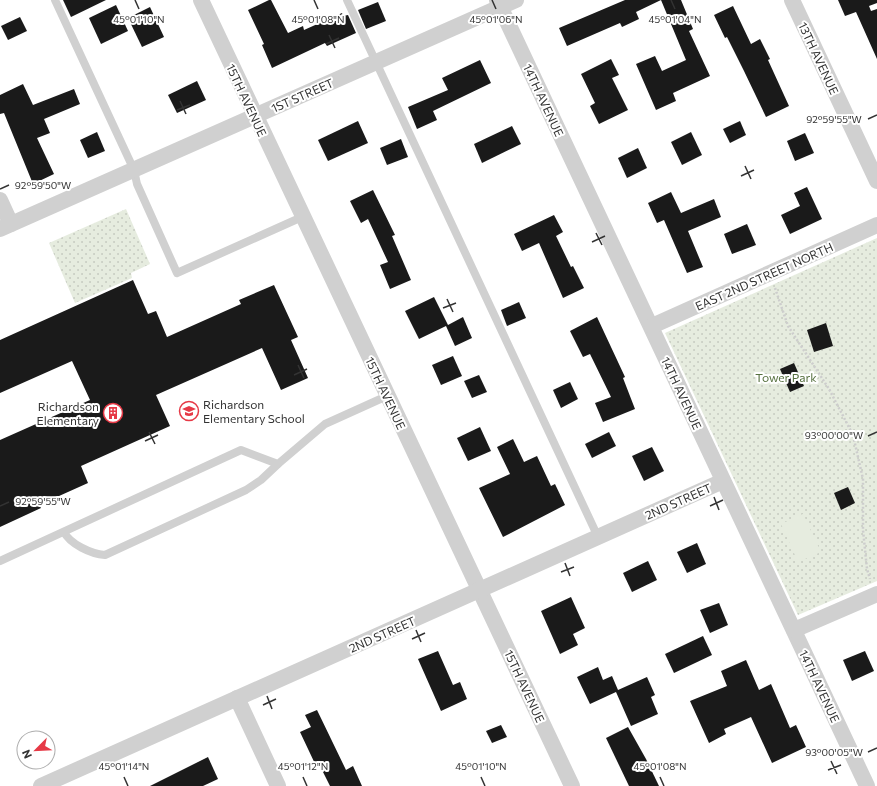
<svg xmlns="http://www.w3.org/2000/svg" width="877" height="786" font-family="Commissioner,sans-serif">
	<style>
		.grass { fill: url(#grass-dots) }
		.garden { fill: #e6ecdf }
		.building { fill: #1a1a1a }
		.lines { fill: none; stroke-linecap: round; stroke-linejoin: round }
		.path { stroke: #cdcdcd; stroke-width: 2.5; stroke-dasharray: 2 2; stroke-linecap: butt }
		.service { stroke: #d0d0d0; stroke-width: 8 }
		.minor { stroke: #d0d0d0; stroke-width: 16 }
		.ticks { fill: none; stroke: #333; stroke-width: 1.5 }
		.labels { text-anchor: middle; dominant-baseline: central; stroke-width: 4; stroke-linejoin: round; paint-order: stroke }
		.street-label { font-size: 12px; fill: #333; stroke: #fff }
		.park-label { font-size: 12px; fill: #56703f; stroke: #fff }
		.poi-label { font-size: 12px; fill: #333; stroke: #fff; text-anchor: start }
		.ticks-label { font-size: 10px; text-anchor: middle; fill: #333; stroke: #fff; stroke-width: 4; stroke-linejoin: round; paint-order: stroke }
	</style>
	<defs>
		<pattern id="grass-dots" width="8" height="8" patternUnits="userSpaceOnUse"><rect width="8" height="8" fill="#e6ecdf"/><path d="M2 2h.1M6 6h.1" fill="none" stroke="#c6cbc0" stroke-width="1.8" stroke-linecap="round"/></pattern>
	</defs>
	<rect width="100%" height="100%" fill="#fff"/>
	<!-- grass -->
	<g class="grass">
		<path d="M126,209l24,55 -19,9 1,5 -57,25 -26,-60z"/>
		<path d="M877,238v343l-79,34 -133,-282z"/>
	</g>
	<!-- garden -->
	<path class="garden" d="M803,514l18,38 -23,10 -17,-38z"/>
	<!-- building -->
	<g class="building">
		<path d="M63,0h43l-35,17z"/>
		<path d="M269,0h2l17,33 15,-7 1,4 38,-17 1,3 5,-1 8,18 -29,13 -2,-3 -53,25 -10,-23 2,-1 -16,-34z"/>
		<path d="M625,0h56l12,29 -4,2 21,45 -37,17 3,8 -20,9 -20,-46 19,-8 7,15 24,-11 -25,-60 -25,12 3,7 -17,8 -2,-4 -53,23 -8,-18z"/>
		<path d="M838,0h39v3l-8,3 2,5 6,-2v50l-21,-47 -11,4z"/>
		<path d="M378,2l8,19 -20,8 -8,-19z"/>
		<path d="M116,5l12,26 -27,13 -12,-26z"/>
		<path d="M733,6l18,38 9,-5 10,20 -2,1 21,46 -23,11 -22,-46 -17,-34 -2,1 -11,-23z"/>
		<path d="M150,7l14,30 -22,10 -14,-29z"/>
		<path d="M20,17l7,14 -19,9 -7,-14z"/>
		<path d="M611,59l8,16 -7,3 16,32 -29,14 -9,-18 5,-3 -14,-29z"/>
		<path d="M480,60l11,23 -58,28 4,9 -20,9 -9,-22 40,-17 -6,-12z"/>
		<path d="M197,81l9,19 -29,13 -9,-18z"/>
		<path d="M23,84l10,21 41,-16 6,15 -36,15 6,14 -13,5 17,36 -21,10 -29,-71 -4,1v-19z"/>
		<path d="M358,121l10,22 -40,18 -10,-21z"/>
		<path d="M740,121l6,14 -16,8 -7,-14z"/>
		<path d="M512,126l9,18 -39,19 -8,-19z"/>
		<path d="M97,132l8,19 -17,7 -8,-18z"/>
		<path d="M691,132l11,23 -20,10 -11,-23z"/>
		<path d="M805,133l9,20 -19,8 -8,-20z"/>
		<path d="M401,139l7,18 -21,8 -7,-17z"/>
		<path d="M638,148l9,20 -20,10 -9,-20z"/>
		<path d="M807,187l15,32 -32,15 -9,-19 19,-9 -6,-13z"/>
		<path d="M373,190l22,45 -3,1 19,44 -21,9 -10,-24 8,-3 -20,-43 -7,4 -11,-22z"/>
		<path d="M671,192l10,21 33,-14 7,18 -33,14 15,36 -16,6 -23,-53 -7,3 -9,-20z"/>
		<path d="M554,215l9,17 -7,4 15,31 2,-1 11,22 -21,10 -24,-55 -17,8 -8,-17z"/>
		<path d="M747,224l9,21 -24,9 -8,-20z"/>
		<path d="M133,280l15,34 8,-3 11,26 74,-33 -2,-4 35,-15 24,52 -7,3 17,38 -27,12 -19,-42 -106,47 14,31 -89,40 7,17 -49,22 2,3 -41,19v-87l90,-40 -18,-39 -72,32v-53z"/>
		<path d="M434,297l14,28 15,-8 9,21 -17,8 -9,-20 -27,13 -14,-28z"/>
		<path d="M519,302l7,16 -19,8 -6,-16z"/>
		<path d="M597,317l28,60 -2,1 12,31 -32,13 -8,-19 16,-6 -21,-43 -7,3 -13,-26z"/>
		<path d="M826,323l7,23 -19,6 -7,-22z"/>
		<path d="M453,356l9,20 -21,9 -9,-20z"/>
		<path d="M794,363l10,23 -14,6 -10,-23z"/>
		<path d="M479,375l8,17 -15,6 -8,-17z"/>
		<path d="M570,382l8,17 -17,9 -8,-18z"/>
		<path d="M480,427l11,24 -23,10 -11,-23z"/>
		<path d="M609,432l7,14 -24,12 -7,-14z"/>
		<path d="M513,439l11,23 13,-6 14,30 4,-2 10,21 -62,32 -24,-49 31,-14 -13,-27z"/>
		<path d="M652,447l12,24 -20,10 -12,-25z"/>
		<path d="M848,487l7,16 -14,7 -7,-17z"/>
		<path d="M697,543l9,21 -19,9 -10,-21z"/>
		<path d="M648,561l9,19 -25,12 -9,-19z"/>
		<path d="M571,597l14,31 -12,6 5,11 -18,9 -19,-43z"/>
		<path d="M719,603l9,22 -18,8 -10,-23z"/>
		<path d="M703,636l9,19 -38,18 -9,-19z"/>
		<path d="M438,651l15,34 7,-3 7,17 -26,12 -23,-52z"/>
		<path d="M865,651l9,20 -22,10 -9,-21z"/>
		<path d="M746,660l13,30 12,-6 19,44 6,-3 10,22 -34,16 -21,-46 -27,12 2,5 -17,9 -19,-42 37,-15 -6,-15z"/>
		<path d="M598,667l5,13 9,-4 6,14 29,-13 8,18 -4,2 7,17 -27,12 -15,-34 -26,12 -13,-27z"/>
		<path d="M317,710l29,60 7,-4 9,20h-32l-10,-20 -3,2 -17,-36 11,-5 -6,-12z"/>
		<path d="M501,725l6,12 -15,6 -6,-12z"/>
		<path d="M628,727l18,32 13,27h-30l-23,-48z"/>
		<path d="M208,757l10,22 -15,7h-53z"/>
	</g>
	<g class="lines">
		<!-- path -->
		<path class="path" d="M775,288l13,38 41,63 24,46 10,44v51l4,39 3,10"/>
		<!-- service -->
		<g class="service">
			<path d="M55,0l79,170 3,14 40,89 125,-56"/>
			<path d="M347,0l251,537"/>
			<path d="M64,532c6,12 27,22 41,23l141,-65 15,-10 17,-16"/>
			<path d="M0,561l241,-111 37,14 47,-40 62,-28"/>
		</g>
		<!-- minor -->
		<g class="minor">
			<path d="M201,0l371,786"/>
			<path d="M497,0l370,786"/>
			<path d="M792,0l85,181"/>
			<path d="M0,200l11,24"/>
			<path d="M0,229l516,-229"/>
			<path d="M652,326l225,-101"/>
			<path d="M794,630l83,-36"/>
			<path d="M237,698l41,88"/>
			<path d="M41,786l682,-305"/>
		</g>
	</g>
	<!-- ticks -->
	<path class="ticks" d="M135,0l4,9M314,0l4,9M492,0l4,9M671,0l4,9M329,35l6,13M326,44l13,-6M180,101l6,13M177,110l13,-5M868,119l9,-4M745,166l6,13M741,176l13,-6M0,189l9,-4M596,233l6,12M592,242l13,-6M447,299l6,13M443,308l13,-5M298,365l6,13M294,375l13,-6M149,432l6,12M868,436l9,-4M145,441l13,-6M714,497l5,13M0,506l9,-4M710,506l13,-6M565,563l5,13M561,572l13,-5M416,630l5,12M412,639l13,-6M267,696l5,13M263,705l13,-6M868,752l9,-4M831,761l6,13M828,770l13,-5M124,777l4,9M303,777l4,9M481,777l4,9M660,777l4,9"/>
	<!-- icons -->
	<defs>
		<g id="school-ring" transform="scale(1)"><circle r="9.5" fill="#fff" stroke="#e63946" stroke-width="1.5"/><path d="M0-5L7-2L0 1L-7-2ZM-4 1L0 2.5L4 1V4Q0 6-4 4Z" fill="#e63946"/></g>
		<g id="building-ring" transform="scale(1)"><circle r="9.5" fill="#fff" stroke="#e63946" stroke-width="1.5"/><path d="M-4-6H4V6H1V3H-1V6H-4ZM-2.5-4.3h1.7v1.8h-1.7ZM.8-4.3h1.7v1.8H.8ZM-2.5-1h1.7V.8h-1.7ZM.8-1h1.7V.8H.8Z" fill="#e63946"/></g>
	</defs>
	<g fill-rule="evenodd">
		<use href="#school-ring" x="189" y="411"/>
		<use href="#building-ring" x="113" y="413"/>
	</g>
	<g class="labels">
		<!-- street labels -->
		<g class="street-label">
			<text transform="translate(819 58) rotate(65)">13TH AVENUE</text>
			<text transform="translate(302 95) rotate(-24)">1ST STREET</text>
			<text transform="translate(247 100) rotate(65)">15TH AVENUE</text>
			<text transform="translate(544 100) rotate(65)">14TH AVENUE</text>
			<text transform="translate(764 276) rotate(-24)">EAST 2ND STREET NORTH</text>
			<text transform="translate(386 393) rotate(65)">15TH AVENUE</text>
			<text transform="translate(682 393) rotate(65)">14TH AVENUE</text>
			<text transform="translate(678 501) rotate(-24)">2ND STREET</text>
			<text transform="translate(382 634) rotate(-24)">2ND STREET</text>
			<text transform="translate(525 686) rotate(65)">15TH AVENUE</text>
			<text transform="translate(820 686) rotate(65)">14TH AVENUE</text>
		</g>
		<!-- park labels -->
		<g class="park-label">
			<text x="786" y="377">Tower Park</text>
		</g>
		<!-- poi labels -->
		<g class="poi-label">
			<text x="203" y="404">Richardson<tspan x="203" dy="14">Elementary School</tspan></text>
			<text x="99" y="406" text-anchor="end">Richardson<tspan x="99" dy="14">Elementary</tspan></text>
		</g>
	</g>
	<g class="ticks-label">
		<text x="139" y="23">45°01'10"N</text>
		<text x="318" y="23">45°01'08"N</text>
		<text x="496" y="23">45°01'06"N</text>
		<text x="675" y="23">45°01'04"N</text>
		<text x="834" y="123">92°59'55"W</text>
		<text x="43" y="189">92°59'50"W</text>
		<text x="834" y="439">93°00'00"W</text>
		<text x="43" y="505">92°59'55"W</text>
		<text x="834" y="756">93°00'05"W</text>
		<text x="124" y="770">45°01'14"N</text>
		<text x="303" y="770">45°01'12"N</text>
		<text x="481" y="770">45°01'10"N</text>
		<text x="660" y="770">45°01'08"N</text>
	</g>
	<!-- north arrow -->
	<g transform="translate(36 750) rotate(246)"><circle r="19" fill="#ffffff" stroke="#adadad"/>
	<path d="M0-3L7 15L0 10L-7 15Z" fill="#e63946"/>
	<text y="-6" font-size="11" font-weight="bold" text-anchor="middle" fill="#333333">N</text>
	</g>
</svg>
